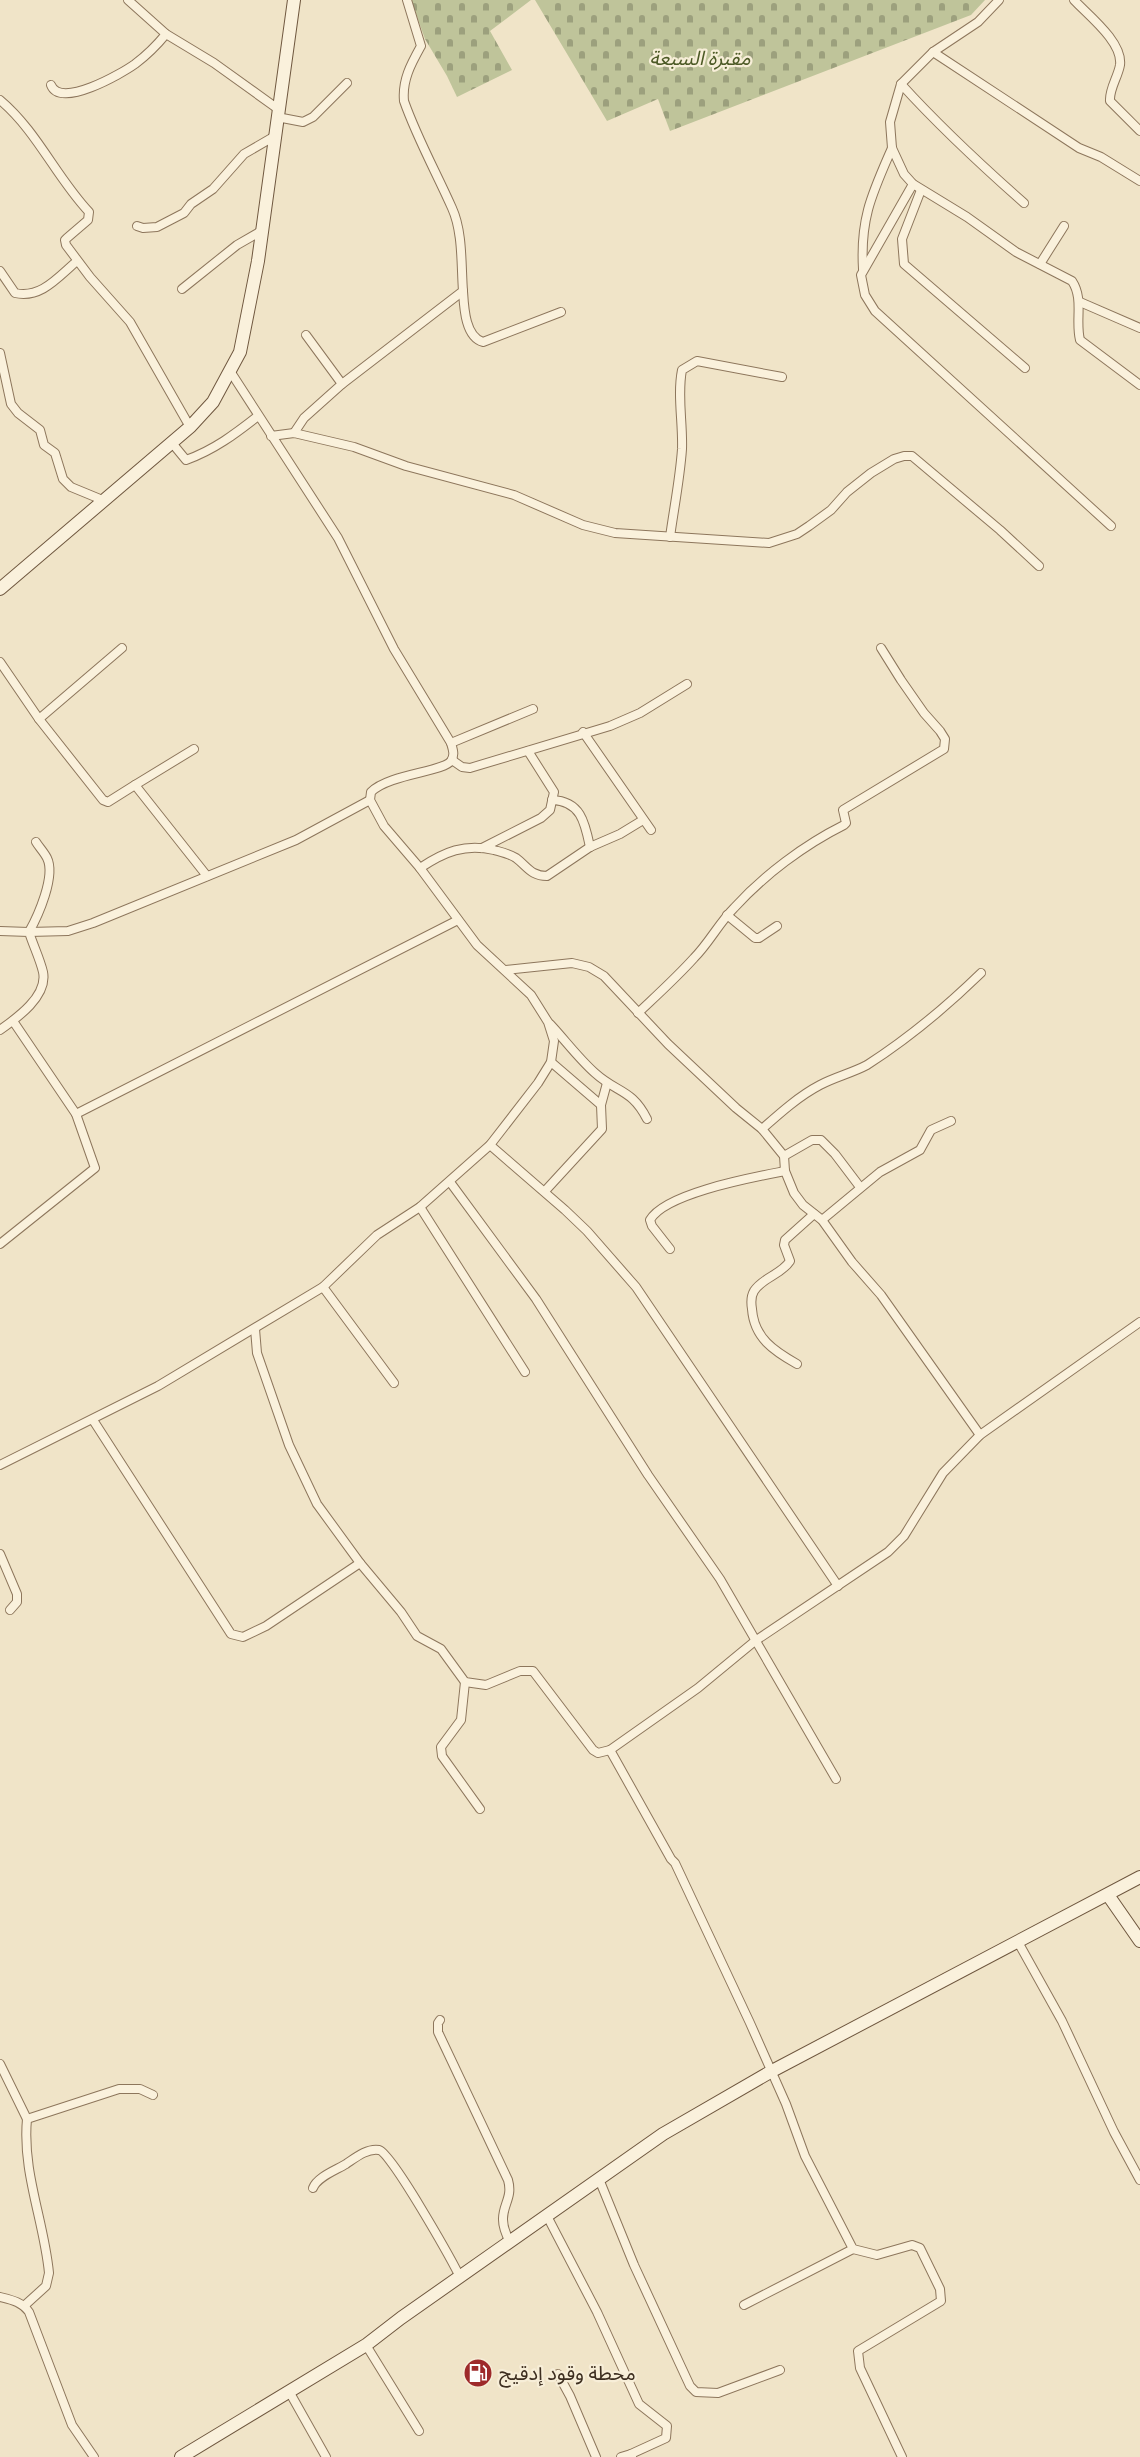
<svg xmlns="http://www.w3.org/2000/svg" width="1140" height="2457" font-family="'Zilla Slab','Noto Sans Arabic',serif">
	<style>
		.cemetery { fill: url(#cemetery-stones) }
		.lines { fill: none; stroke-linecap: round; stroke-linejoin: round }
		.street-casing { stroke: #8d765c; stroke-width: 10 }
		.secondary-casing { stroke: #6f573f; stroke-width: 14 }
		.street { stroke: #faf1dc; stroke-width: 8 }
		.secondary { stroke: #faf1dc; stroke-width: 12 }
		.labels { text-anchor: middle; dominant-baseline: central; stroke-width: 4.5; stroke-linejoin: round; paint-order: stroke }
		.park-label { font-size: 20px; font-style: italic; fill: #4d5a26; stroke: #f7eed8 }
		.poi-label { font-size: 20px; fill: #3d2e20; stroke: #f7eed8; text-anchor: start }
	</style>
	<defs>
		<pattern id="cemetery-stones" width="16" height="16" patternUnits="userSpaceOnUse" patternTransform="scale(1.5)"><rect width="16" height="16" fill="#bfc49a"/><path d="M2 7V4a2 2 0 0 1 4 0v3zM10 15v-3a2 2 0 0 1 4 0v3z" fill="#9ca07d"/></pattern>
	</defs>
	<rect width="100%" height="100%" fill="#f0e4c8"/>
	<!-- cemetery -->
	<g class="cemetery">
		<path d="M411,0h120l-41,31 22,39 -55,27 -10,-21 -22,-37z"/>
		<path d="M535,0h450l-14,15 -301,116 -12,-32 -51,22z"/>
	</g>
	<g class="lines">
		<!-- street casing -->
		<g class="street-casing">
			<g id="street">
				<path d="M128,0l38,34 48,29 64,46"/>
				<path d="M999,0l-21,22 -45,30 -32,32 -11,38 2,26 12,26 9,10 54,33 49,35 56,29c12,18 3,39 8,59l60,45"/>
				<path d="M1074,0c14,15 49,42 46,65 -2,12 -11,24 -10,36l30,30"/>
				<path d="M933,52l146,96 22,9 39,24"/>
				<path d="M901,84c39,43 80,81 123,119"/>
				<path d="M51,85c9,24 70,-11 84,-21 12,-9 22,-19 31,-30"/>
				<path d="M0,100c37,31 56,77 89,112l-1,8 -21,18 -2,2 1,5 24,32 40,45 60,105"/>
				<path d="M277,117l26,5 10,-5 34,-34"/>
				<path d="M913,184l-52,91 4,20 10,16 236,215"/>
				<path d="M921,190l-19,49 2,25 121,104"/>
				<path d="M137,226l6,2 14,-1 27,-14 7,-9 22,-15 31,-35 31,-18"/>
				<path d="M1040,264l24,-38"/>
				<path d="M863,269c-3,-51 9,-75 29,-121"/>
				<path d="M0,271l15,22c26,6 43,-16 62,-32"/>
				<path d="M182,289l55,-44 26,-15"/>
				<path d="M463,291c1,16 2,46 20,51l78,-30"/>
				<path d="M1080,302l60,26"/>
				<path d="M306,335l36,49"/>
				<path d="M0,353l11,51 7,9 22,17 4,15 11,8 8,26 8,8 34,14"/>
				<path d="M294,433l10,-15 38,-34 121,-93c-2,-26 0,-59 -11,-83 -16,-36 -35,-70 -48,-107 -2,-21 7,-37 17,-55l-14,-46"/>
				<path d="M271,436l23,-3 60,14 52,19 108,29 69,30 32,8 154,10 28,-9 12,-8 22,-16 16,-18 24,-19 23,-14 10,-3h8l88,74 39,36"/>
				<path d="M172,443l14,17c28,-10 49,-26 72,-44"/>
				<path d="M670,537c4,-29 10,-59 12,-88 1,-26 -5,-54 0,-79l15,-9 85,16"/>
				<path d="M0,662l39,57 64,81 5,2 27,-17 72,91"/>
				<path d="M39,719l83,-71"/>
				<path d="M583,732l68,98"/>
				<path d="M451,743l82,-34"/>
				<path d="M452,760l10,7 8,1 140,-42 30,-13 47,-29"/>
				<path d="M135,785l59,-36"/>
				<path d="M552,800c29,1 33,23 38,47"/>
				<path d="M482,848l59,-30 9,-8 4,-18 -26,-41"/>
				<path d="M420,868c24,-16 45,-25 74,-18 7,2 16,4 22,8 12,9 15,18 31,18l43,-29 30,-13 23,-14"/>
				<path d="M727,915l28,23h4l18,-12"/>
				<path d="M0,931l29,1c4,13 11,27 14,40 5,24 -26,46 -43,58"/>
				<path d="M29,932l39,-1 25,-8 203,-83 74,-40"/>
				<path d="M29,932c9,-16 27,-56 18,-74 -3,-6 -8,-11 -11,-16"/>
				<path d="M506,970l66,-7 17,4 15,9 64,68 68,64 26,21 22,27 1,15 9,22 9,12 19,15 30,42 29,33 99,140"/>
				<path d="M638,1013c19,-18 39,-36 56,-55 15,-15 25,-35 40,-50 30,-33 70,-63 110,-83l2,-2 -3,-13 101,-61 1,-10 -5,-8 -16,-18 -23,-33 -20,-32"/>
				<path d="M550,1024c15,16 29,35 45,49 22,20 37,16 52,46"/>
				<path d="M601,1105l6,-22"/>
				<path d="M76,1114l382,-194"/>
				<path d="M762,1129c18,-16 37,-33 58,-44 15,-8 32,-12 47,-20 42,-27 78,-57 114,-92"/>
				<path d="M490,1145l75,65 22,21 49,56 202,299"/>
				<path d="M784,1156l28,-16h9l14,14 25,33"/>
				<path d="M450,1182l86,117 112,176 72,104 116,200"/>
				<path d="M545,1191l57,-62 -1,-24 -50,-43"/>
				<path d="M420,1207l105,165"/>
				<path d="M822,1220l58,-48 40,-22 11,-20 20,-9"/>
				<path d="M0,1244l95,-76 -19,-54 -63,-93"/>
				<path d="M670,1249l-18,-23 -2,-6c15,-27 105,-43 135,-49"/>
				<path d="M323,1287l71,96"/>
				<path d="M255,1329l2,24 32,92 28,59 43,59 41,49 16,24 24,13 24,33 21,3 34,-14h13l60,79 5,3 12,-3 61,109 4,4 75,160 36,81 19,52 48,93 24,6 35,-10 8,3 20,41 1,12 -83,50 2,17 42,89"/>
				<path d="M797,1364c-23,-13 -43,-26 -45,-55 -1,-6 -1,-13 2,-18 9,-14 27,-16 36,-30l-6,-16 1,-5 29,-26"/>
				<path d="M93,1420l138,214 12,3 23,-11 94,-63"/>
				<path d="M0,1465l158,-79 165,-99 54,-52 43,-28 70,-62 48,-62 13,-21 3,-21 -6,-19 -17,-27 -54,-50 -57,-77 -36,-42 -14,-26 1,-8c18,-18 72,-20 80,-31 4,-6 2,-11 0,-18l-57,-94 -56,-111 -108,-167"/>
				<path d="M0,1554l17,40v8l-7,8"/>
				<path d="M465,1682l-4,38 -20,27 1,9 38,53"/>
				<path d="M610,1750l88,-62 57,-47 133,-89 16,-16 39,-63 37,-38 160,-113"/>
				<path d="M1018,1942l44,79 52,111 26,48"/>
				<path d="M440,2020l-2,3v9l70,148c7,24 -16,29 2,62"/>
				<path d="M0,2064l27,55"/>
				<path d="M599,2179l35,86 56,121 6,6 22,1 62,-23"/>
				<path d="M313,2188c4,-11 23,-18 33,-24 9,-6 21,-16 33,-14 12,2 72,109 81,127"/>
				<path d="M547,2216l50,96 42,92 28,22 -1,12 -35,16 1,3"/>
				<path d="M0,2297c12,3 22,5 29,15l43,113 22,32"/>
				<path d="M744,2305l109,-56"/>
				<path d="M24,2306l22,-20 3,-13c-5,-52 -27,-101 -22,-154l92,-30h21l13,6"/>
				<path d="M366,2345l53,86"/>
				<path d="M558,2374l12,22 26,61"/>
				<path d="M290,2393l36,64"/>
				<path d="M621,2457l10,-3"/>
			</g>
		</g>
		<!-- secondary casing -->
		<g class="secondary-casing">
			<g id="secondary">
				<path d="M0,589l190,-162 23,-25 27,-50 18,-91 36,-261"/>
				<path d="M1108,1895l32,46"/>
				<path d="M181,2457l185,-112 35,-27 262,-184 109,-63 368,-194"/>
			</g>
		</g>
		<!-- street -->
		<use href="#street" class="street"/>
		<!-- secondary -->
		<use href="#secondary" class="secondary"/>
	</g>
	<!-- icons -->
	<defs>
		<g id="fuel-disc" transform="scale(1.5)"><circle r="9.5" fill="#9e2a2b" stroke="#f7eed8"/><path d="M-5.5-6h7V0h2V4h1.3V-2.5L3-4.5l.8-.8L6-3V5H2.5V1h-1V6h-7ZM-4.2-4.7v3.2H.2V-4.7Z" fill="#fff"/></g>
	</defs>
	<g fill-rule="evenodd">
		<use href="#fuel-disc" x="478" y="2373"/>
	</g>
	<g class="labels">
		<!-- park labels -->
		<g class="park-label">
			<text x="700" y="58">مقبرة السبعة</text>
		</g>
		<!-- poi labels -->
		<g class="poi-label">
			<text x="499" y="2373">محطة وقود إدقيج</text>
		</g>
	</g>
</svg>
